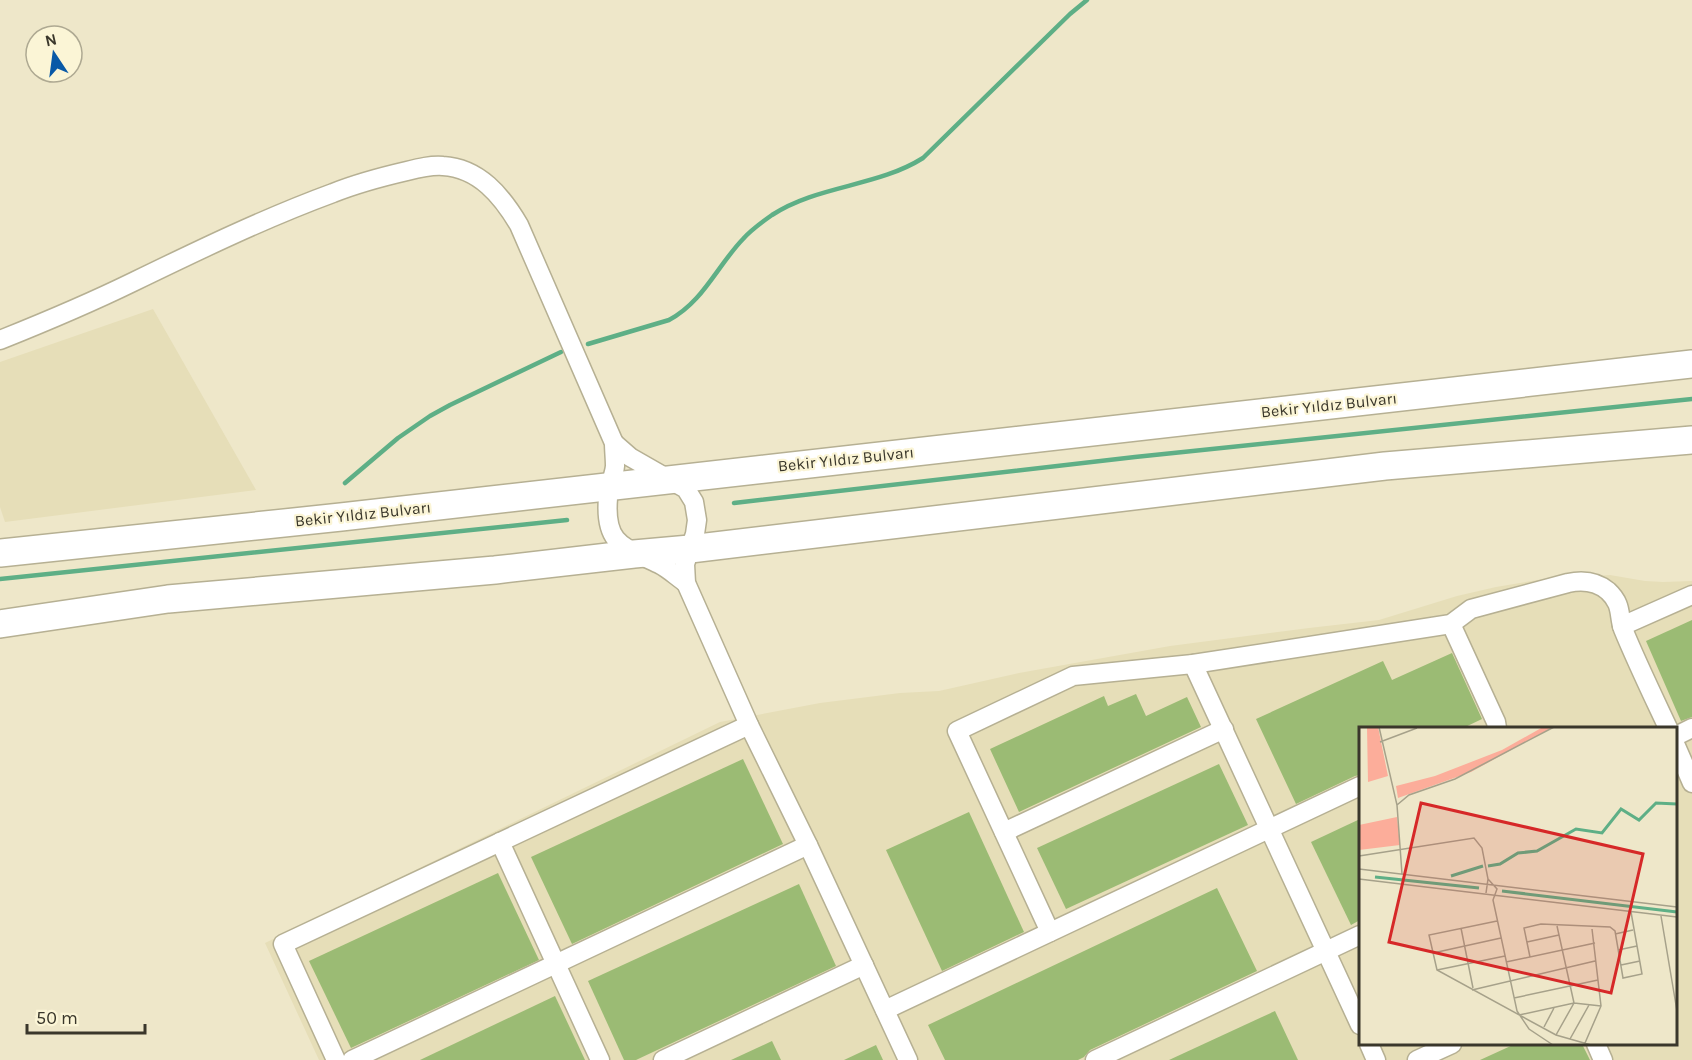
<svg xmlns="http://www.w3.org/2000/svg" width="1692" height="1060" font-family="Karla,sans-serif">
	<style>
		.built { fill: #e6deb8; fill-rule: evenodd }
		.lines { fill: none; stroke-linecap: round; stroke-linejoin: round }
		.stream { stroke: #5eaf86; stroke-width: 4.5 }
		.building { fill: #9bbb74 }
		.street-casing { stroke: #b6b093; stroke-width: 21 }
		.primary-casing { stroke: #b6b093; stroke-width: 30 }
		.street { stroke: #fff; stroke-width: 18 }
		.primary { stroke: #fff; stroke-width: 27 }
		.labels { text-anchor: middle; dominant-baseline: central; stroke-width: 4.5; stroke-linejoin: round; paint-order: stroke }
		.street-label { font-size: 16px; fill: #3a372b; stroke: #fbf5d6 }
		.inset-river { fill: none; stroke: #5eaf86; stroke-width: 3 }
		.inset-road { fill: none; stroke: #a6a18a; stroke-width: 1.5 }
		.view { fill: #d62828; fill-opacity: 0.15; stroke: #d62828; stroke-width: 3 }
		.inset-edge { fill: none; stroke: #3a372b; stroke-width: 3 }
	</style>
	<rect width="100%" height="100%" fill="#eee7c9"/>
	<!-- built -->
	<g class="built">
		<path d="M153,309l103,181 -251,32 -5,-15v-145z"/>
		<path d="M1610,575l35,6 18,1 29,-1v479h-1373l-54,-117 455,-221 100,-19 80,-10 39,-2 80,-18 151,-27 139,-18 70,-8 78,-24 39,-9 41,-7zM1360,728h316v316h-316z"/>
	</g>
	<g class="lines">
		<!-- stream -->
		<g class="stream">
			<path d="M588,344l81,-24c34,-18 48,-54 74,-81 8,-9 19,-17 29,-24 46,-30 105,-28 151,-57l147,-144 17,-14"/>
			<path d="M345,483l53,-45 32,-22 20,-11 111,-53"/>
			<path d="M734,503l401,-46 557,-58"/>
			<path d="M0,579l567,-59"/>
		</g>
	</g>
	<!-- building -->
	<g class="building">
		<path d="M1692,620v97l-11,4 -35,-80z"/>
		<path d="M1452,653l30,66 -21,10h-101v46l-5,1 -59,28 -40,-85 127,-58 9,19z"/>
		<path d="M1136,694l10,22 41,-19 14,30 -182,85 -29,-63 114,-53 4,10z"/>
		<path d="M743,759l40,85 -211,100 -41,-87z"/>
		<path d="M1219,764l29,61 -182,84 -29,-61z"/>
		<path d="M969,812l55,120 -82,39 -56,-121z"/>
		<path d="M1360,819v101l-9,5 -40,-83z"/>
		<path d="M498,873l41,87 -188,88 -42,-87z"/>
		<path d="M799,884l37,82 -200,94h-12l-36,-79z"/>
		<path d="M1217,888l40,83 -167,79 -6,7 -6,3h-133l-17,-35z"/>
		<path d="M555,996l30,64h-165z"/>
		<path d="M1275,1011l23,49h-129z"/>
		<path d="M772,1041l9,19h-50z"/>
		<path d="M1515,1044h67l8,16h-110z"/>
		<path d="M876,1045l7,15h-39z"/>
	</g>
	<g class="lines">
		<!-- street casing -->
		<g class="street-casing">
			<g id="street">
				<path d="M0,340c45,-18 90,-37 133,-58 66,-32 132,-64 200,-89 25,-10 48,-16 74,-22 12,-3 24,-6 36,-5 36,2 59,30 76,59l95,218c0,7 1,16 1,23 -1,11 -7,21 -7,32 -4,47 16,49 51,66 10,5 18,13 27,19"/>
				<path d="M614,443l16,14 56,32 8,13 3,18 -2,14 -10,30 1,19 63,142 59,120 100,215"/>
				<path d="M1451,624l45,98 1,6"/>
				<path d="M1622,626l70,-31"/>
				<path d="M1193,664l167,361"/>
				<path d="M1676,736l16,-8"/>
				<path d="M1676,746l16,37"/>
				<path d="M1004,832l220,-103"/>
				<path d="M500,842l100,218"/>
				<path d="M1050,932l-93,-201 116,-55 120,-12 258,-40 20,-15 97,-26c14,-3 28,-2 40,8 15,14 10,24 15,38 14,34 30,67 45,99"/>
				<path d="M885,1010l475,-224"/>
				<path d="M1369,1044l7,16"/>
				<path d="M1596,1044l7,16"/>
				<path d="M336,1060l-53,-116 466,-219"/>
				<path d="M352,1060l456,-215"/>
				<path d="M663,1060l201,-95"/>
				<path d="M1095,1060l265,-125"/>
				<path d="M1417,1060l35,-16"/>
			</g>
		</g>
		<!-- primary casing -->
		<g class="primary-casing">
			<g id="primary">
				<path d="M0,553l341,-36 1351,-153"/>
				<path d="M0,624l168,-25 327,-29 139,-16 56,-5 695,-83 307,-26"/>
			</g>
		</g>
		<!-- street -->
		<use href="#street" class="street"/>
		<!-- primary -->
		<use href="#primary" class="primary"/>
	</g>
	<g class="labels">
		<!-- street labels -->
		<g class="street-label">
			<text transform="translate(1329 405) rotate(-6)">Bekir Yıldız Bulvarı</text>
			<text transform="translate(846 459) rotate(-6)">Bekir Yıldız Bulvarı</text>
			<text transform="translate(363 514) rotate(-6)">Bekir Yıldız Bulvarı</text>
		</g>
	</g>
	<!-- overview -->
	<g transform="translate(1359 727)">
		<rect width="318" height="318" fill="#eee7c9"/>
		<path d="M8,0h11l10,49 -20,6zM184,0h10l-82,45 -73,26 -2,-12 39,-10 67,-26zM38,90l3,28 -41,5v-25z" fill="#fcad9a"/>
		<path class="inset-river" d="M129,139l12,-2 18,-11 19,-2 39,-22 26,4 19,-24 18,11 17,-17 21,1M92,149l32,-10M16,150l104,11M143,164l175,21"/>
		<path class="inset-road" d="M20,0l18,78 5,69M21,15l37,-14M38,78l12,-10 46,-16 99,-52M0,129l115,-18 8,10 6,31 -2,14M0,142l318,38M0,152l318,38M129,152l9,10 -4,11 24,111 12,18 24,16M302,189l16,95M138,194l-68,14 8,35 119,65 35,10M102,201l12,60M256,207l18,-4M168,215l32,-7M259,223l19,-4M74,226l68,-15M171,230l-6,-29 17,-4 69,3 5,4 8,47 19,-4 -11,-62M147,235l89,-19M262,238l19,-4M78,243l68,-14M113,263l123,-29M155,271l84,-18M160,288l55,-12 27,3M185,300l10,-19M197,308l18,-32 -17,-77M211,312l19,-34M226,316l16,-37 -9,-77"/>
		<path class="view" d="M62,76l222,51 -32,139 -222,-51z"/>
		<rect width="318" height="318" class="inset-edge"/>
	</g>
	<!-- north arrow -->
	<g transform="translate(54 54) rotate(347)"><circle r="28" fill="#fbf5d6" stroke="#aea992" stroke-width="1.5"/>
	<path d="M0-4.5L10 22L0 15L-10 22Z" fill="#0959a7"/>
	<text y="-9" font-size="16" font-weight="bold" text-anchor="middle" fill="#3a372b">N</text>
	</g>
	<!-- scale -->
	<path d="M27 1024v9h118v-9" fill="none" stroke="#3a372b" stroke-width="3"/>
	<text x="36" y="1024" font-size="18" fill="#3a372b" stroke="#fbf5d6" stroke-width="4.5" paint-order="stroke">50 m</text>
</svg>
